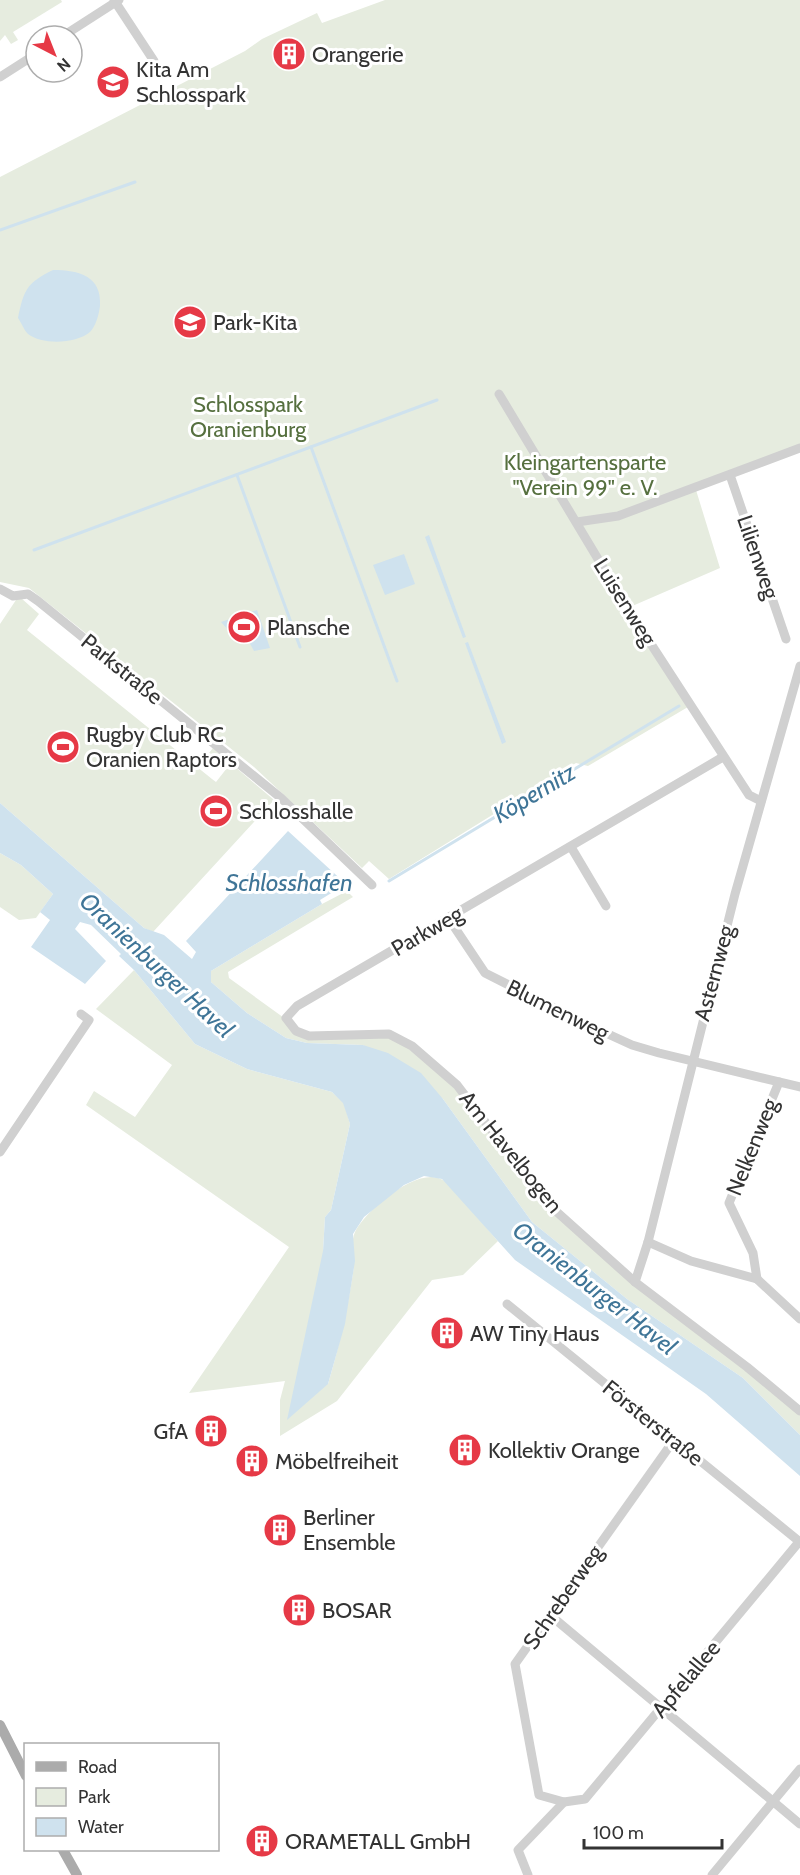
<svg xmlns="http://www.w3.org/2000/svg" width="800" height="1875" font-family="Cabin,sans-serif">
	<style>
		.green { fill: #e6ecdf }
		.water { fill: #cfe2ee }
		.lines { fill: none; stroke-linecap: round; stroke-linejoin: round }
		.stream { stroke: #cfe2ee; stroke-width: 3 }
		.minor { stroke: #d0d0d0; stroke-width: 9 }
		.major { stroke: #ababab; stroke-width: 10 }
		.labels { text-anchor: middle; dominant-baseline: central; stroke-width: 6; stroke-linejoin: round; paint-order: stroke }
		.poi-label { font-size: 22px; fill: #333; stroke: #fff; text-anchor: start }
		.park-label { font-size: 22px; fill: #56703f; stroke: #fff }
		.street-label { font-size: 22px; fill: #333; stroke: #fff }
		.water-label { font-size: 24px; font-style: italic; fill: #3f7597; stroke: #fff }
	</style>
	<rect width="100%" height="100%" fill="#fff"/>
	<!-- green -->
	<g class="green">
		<path d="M0,0h61l1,2 -49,30 5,8 -7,4 -6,-9 -5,6z"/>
		<path d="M385,0h415v446l-104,44 24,78 -90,39 63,97 -105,62 -12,-3 -187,116 -20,-18 -7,7 -108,-101 -225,-179 -29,-6v-405l245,-126 17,-12 55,-26 5,10z"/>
		<path d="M21,598l18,16 -12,16 185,149 4,3 11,-14 -18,-15 4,-5 61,52 -121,132 -9,-4 -144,-125v-179l16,-24z"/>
		<path d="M0,853l21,12 32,29 -17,24 -17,2 -19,-13z"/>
		<path d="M347,891l6,6 -125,75 1,6 80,58 80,-2 68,51 76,100 102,97 165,129v24l-57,-57 -116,-79 -95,-77 -89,-123 -80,-54 -56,-2 -21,-5 -39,-25 -36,-31v-11l111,-67z"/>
		<path d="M134,970l61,74 52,25 85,23 12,11 6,21 -19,86 -6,7 -2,34 5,133c11,-37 19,-73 25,-111 2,-12 -3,-31 2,-41 10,-21 63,-67 88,-52 12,7 43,48 55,61l-35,34 -31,5 -95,121 -57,35v-36l5,-19 -96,12 100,-146 -203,-142 8,-14 41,26 37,-52 -76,-56z"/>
	</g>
	<!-- water -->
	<g class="water">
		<path d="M53,270c26,0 49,6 47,36 -1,8 -4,20 -10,26 -14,12 -48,13 -62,2 -4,-4 -7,-12 -10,-16 6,-29 9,-35 35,-48z"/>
		<path d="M429,535l37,102 -3,1 -38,-101z"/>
		<path d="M404,554l11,30 -30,11 -12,-30z"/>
		<path d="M257,610l13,38 -16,3 -10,-18 -15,-2 -8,-9z"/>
		<path d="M468,642l38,100 -4,2 -37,-101z"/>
		<path d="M0,803l144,125 20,7 28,24 4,-7 -10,-11 102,-110 58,53 -26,16 2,4 -111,67v11l36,31 39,25 21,5 56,2 25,8 33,20 22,26 89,123 95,77 116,79 57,57v41l-94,-82 -191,-134 -73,-81 -18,-3 -20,9 -40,32 -11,17 2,27 -10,63 -17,60 -41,36 36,-169 2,-34 6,-7 19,-86 -7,-21 -11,-11 -85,-23 -52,-25 -61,-74 -15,-14 2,-2 -30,-29 -11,-3 -5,7 31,32 -21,23 -54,-37 19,-27 -10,-8 13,-18 -32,-29 -21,-12z"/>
	</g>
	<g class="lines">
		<!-- stream -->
		<g class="stream">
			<path d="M0,230l135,-48"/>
			<path d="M311,447l86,234"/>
			<path d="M237,475l63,172"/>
			<path d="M34,550l403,-150"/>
			<path d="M389,881l290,-175"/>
		</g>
		<!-- minor -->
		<g class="minor">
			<path d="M114,0l40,61"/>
			<path d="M63,36l56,-36"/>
			<path d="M0,77l36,-23"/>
			<path d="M499,394l126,210 124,191 12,6"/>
			<path d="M730,475l56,164"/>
			<path d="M577,522l41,-6 182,-68"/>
			<path d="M0,589l13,7 15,-2 10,7 243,197 91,87"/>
			<path d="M723,757l-426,249 -11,12 10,13 13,5 80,-2 23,12 45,39 91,119 87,78 112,85 53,44"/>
			<path d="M571,847l35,59"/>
			<path d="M449,919l36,54 99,50 48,22 27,8 141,34"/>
			<path d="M0,1152l89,-132 -8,-6"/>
			<path d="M648,1242l43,19 66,18 43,40"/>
			<path d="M757,1279l-4,-26 -24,-50 50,-121"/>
			<path d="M635,1282l13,-40 87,-348 65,-228"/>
			<path d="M507,1304l293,238"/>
			<path d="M550,1615l250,209"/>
			<path d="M564,1802l21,-3 214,-257"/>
			<path d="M528,1875l-10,-25 46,-48 -25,-7 -24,-131 159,-224"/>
			<path d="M712,1875l88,-106"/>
		</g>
		<!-- major -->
		<g class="major">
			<path d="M0,1725l26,51"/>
			<path d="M63,1850l14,25"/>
		</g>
	</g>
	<!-- icons -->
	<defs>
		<g id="building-disc" transform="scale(1.725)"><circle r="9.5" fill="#e63946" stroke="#fff"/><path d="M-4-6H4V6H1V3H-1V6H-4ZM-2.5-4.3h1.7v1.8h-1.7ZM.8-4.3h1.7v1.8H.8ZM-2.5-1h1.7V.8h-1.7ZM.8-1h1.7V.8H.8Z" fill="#fff"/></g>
		<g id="school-disc" transform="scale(1.725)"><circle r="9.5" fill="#e63946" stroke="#fff"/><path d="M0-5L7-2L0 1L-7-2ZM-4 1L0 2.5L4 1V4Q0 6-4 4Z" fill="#fff"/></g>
		<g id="stadium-disc" transform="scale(1.725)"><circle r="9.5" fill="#e63946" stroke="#fff"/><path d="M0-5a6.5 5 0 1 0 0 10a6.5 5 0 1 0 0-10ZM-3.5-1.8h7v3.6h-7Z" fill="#fff"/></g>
	</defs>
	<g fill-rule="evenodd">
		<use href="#building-disc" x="289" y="54"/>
		<use href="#school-disc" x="113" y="82"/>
		<use href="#school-disc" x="190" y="322"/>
		<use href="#stadium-disc" x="244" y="627"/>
		<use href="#stadium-disc" x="63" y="747"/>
		<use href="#stadium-disc" x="216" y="811"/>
		<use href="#building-disc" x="447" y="1333"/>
		<use href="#building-disc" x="211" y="1431"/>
		<use href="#building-disc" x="465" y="1450"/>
		<use href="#building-disc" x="252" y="1461"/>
		<use href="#building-disc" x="280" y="1530"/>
		<use href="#building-disc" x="299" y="1610"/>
		<use href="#building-disc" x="262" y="1841"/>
	</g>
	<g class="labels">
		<!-- poi labels -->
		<g class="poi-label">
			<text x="312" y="54">Orangerie</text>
			<text x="136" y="69">Kita Am<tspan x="136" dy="25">Schlosspark</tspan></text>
			<text x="213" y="322">Park-Kita</text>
			<text x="267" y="627">Plansche</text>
			<text x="86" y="734">Rugby Club RC<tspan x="86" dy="25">Oranien Raptors</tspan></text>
			<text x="239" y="811">Schlosshalle</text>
			<text x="470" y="1333">AW Tiny Haus</text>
			<text x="188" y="1431" text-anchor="end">GfA</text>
			<text x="488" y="1450">Kollektiv Orange</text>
			<text x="275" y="1461">Möbelfreiheit</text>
			<text x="303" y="1517">Berliner<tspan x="303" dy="25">Ensemble</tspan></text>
			<text x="322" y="1610">BOSAR</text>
			<text x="285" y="1841">ORAMETALL GmbH</text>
		</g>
		<!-- park labels -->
		<g class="park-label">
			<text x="248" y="404">Schlosspark<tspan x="248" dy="25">Oranienburg</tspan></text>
			<text x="585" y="462">Kleingartensparte<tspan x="585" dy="25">"Verein 99" e. V.</tspan></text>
		</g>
		<!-- street labels -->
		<g class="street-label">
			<text transform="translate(758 557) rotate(71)">Lilienweg</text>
			<text transform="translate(625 602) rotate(58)">Luisenweg</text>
			<text transform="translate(122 669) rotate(39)">Parkstraße</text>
			<text transform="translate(427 931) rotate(-30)">Parkweg</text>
			<text transform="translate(714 973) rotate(-75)">Asternweg</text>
			<text transform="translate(558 1010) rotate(26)">Blumenweg</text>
			<text transform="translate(752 1147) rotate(-68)">Nelkenweg</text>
			<text transform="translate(511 1152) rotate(51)">Am Havelbogen</text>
			<text transform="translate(653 1423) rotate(39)">Försterstraße</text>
			<text transform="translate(563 1597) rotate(-55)">Schreberweg</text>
			<text transform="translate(686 1679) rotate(-50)">Apfelallee</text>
		</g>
		<!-- water labels -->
		<g class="water-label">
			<text transform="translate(534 793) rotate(-31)">Köpernitz</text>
			<text x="289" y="882">Schlosshafen</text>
			<text transform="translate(157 965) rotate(43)">Oranienburger Havel</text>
			<text transform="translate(595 1288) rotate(38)">Oranienburger Havel</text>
		</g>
	</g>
	<!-- legend -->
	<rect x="24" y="1743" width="195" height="108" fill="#ffffff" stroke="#adadad" stroke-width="1.5"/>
	<rect x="36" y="1762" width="30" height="9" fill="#ababab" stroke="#adadad" stroke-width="1.5"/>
	<text x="78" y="1773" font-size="18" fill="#333333">Road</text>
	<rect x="36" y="1788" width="30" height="18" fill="#e6ecdf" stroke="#adadad" stroke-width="1.5"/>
	<text x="78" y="1803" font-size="18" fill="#333333">Park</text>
	<rect x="36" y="1818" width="30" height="18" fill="#cfe2ee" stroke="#adadad" stroke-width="1.5"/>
	<text x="78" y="1833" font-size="18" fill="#333333">Water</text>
	<!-- north arrow -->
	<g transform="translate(54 54) rotate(138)"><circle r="28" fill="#ffffff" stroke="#adadad" stroke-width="1.5"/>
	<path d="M0-4.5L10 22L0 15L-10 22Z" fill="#e63946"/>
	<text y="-9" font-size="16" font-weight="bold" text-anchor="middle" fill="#333333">N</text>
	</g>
	<!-- scale -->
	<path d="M584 1839v9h138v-9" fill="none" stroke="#333333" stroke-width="3"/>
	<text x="593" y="1839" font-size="18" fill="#333333" stroke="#ffffff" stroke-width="4.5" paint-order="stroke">100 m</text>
</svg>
